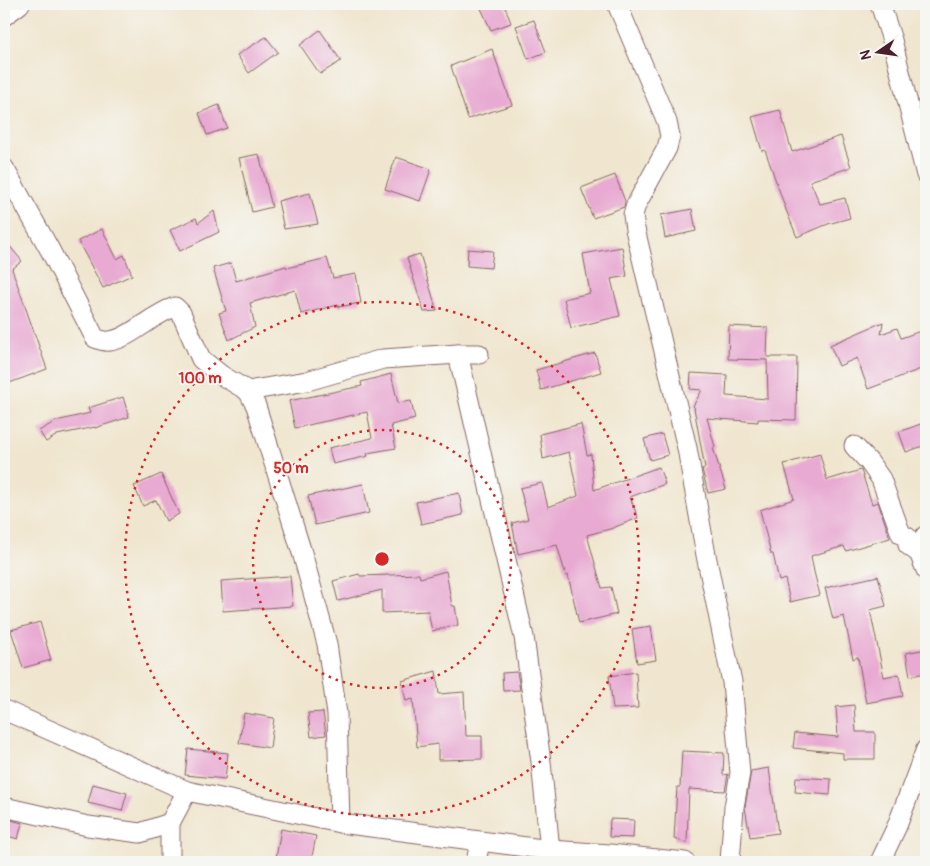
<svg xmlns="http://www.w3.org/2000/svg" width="930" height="866" font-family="Pangolin,sans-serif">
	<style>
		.building { fill: #e8a9d2 }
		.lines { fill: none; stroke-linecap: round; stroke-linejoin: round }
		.street-casing { stroke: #846564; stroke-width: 21 }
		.street { stroke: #fff; stroke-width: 19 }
		.ring { fill: none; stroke: #d62828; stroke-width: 2.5; stroke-dasharray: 2.5 5 }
		.centre { fill: #d62828; stroke: #f6f6f2; stroke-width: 2.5 }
		.ring-label { font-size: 15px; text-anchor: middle; font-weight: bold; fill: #d62828; stroke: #f6f6f2; stroke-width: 4; stroke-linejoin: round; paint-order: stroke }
	</style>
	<rect width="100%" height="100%" fill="#f6f6f2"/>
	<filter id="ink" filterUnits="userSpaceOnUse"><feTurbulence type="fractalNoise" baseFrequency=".02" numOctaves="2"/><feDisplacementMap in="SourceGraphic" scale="10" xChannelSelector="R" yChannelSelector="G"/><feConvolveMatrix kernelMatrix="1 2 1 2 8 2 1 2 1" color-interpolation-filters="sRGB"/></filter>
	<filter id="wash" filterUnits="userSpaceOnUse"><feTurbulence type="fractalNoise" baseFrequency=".0096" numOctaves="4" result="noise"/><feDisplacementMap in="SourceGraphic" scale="20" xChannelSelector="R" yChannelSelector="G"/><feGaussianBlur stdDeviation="1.12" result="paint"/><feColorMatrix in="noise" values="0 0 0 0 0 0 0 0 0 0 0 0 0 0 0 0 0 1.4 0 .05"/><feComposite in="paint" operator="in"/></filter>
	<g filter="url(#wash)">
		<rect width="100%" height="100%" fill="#f0e6cf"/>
		<g id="blocks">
			<!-- building -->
			<g class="building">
				<path d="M479,4h25l7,19 -20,7z"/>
				<path d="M534,20l12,32 -18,7 -12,-33z"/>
				<path d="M320,30l21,31 -21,13 -20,-29z"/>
				<path d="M266,37l12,15 -29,21 -12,-18z"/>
				<path d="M492,49l20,56 -44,14 -17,-53z"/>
				<path d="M219,105l8,23 -20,7 -8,-22z"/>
				<path d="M780,110l12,42 49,-16 10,31 -41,14 10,23 25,-6 5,20 -22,6 -31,13 -11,-27 -21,-60 -3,1 -10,-34z"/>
				<path d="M259,154l13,53 -20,5 -13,-54z"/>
				<path d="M396,157l35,12 -11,32 -35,-12z"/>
				<path d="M615,175l10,26 -1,6 -31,11 -12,-30z"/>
				<path d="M310,193l8,31 -34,5 -6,-28z"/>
				<path d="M692,209l4,22 -31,7 -4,-23z"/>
				<path d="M214,211l5,21 -39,19 -10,-21 26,-12 2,5z"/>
				<path d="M102,229l15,30 7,-4 8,20 -29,13 -25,-47z"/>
				<path d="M4,239l18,22 -10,8 35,100 -43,16z"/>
				<path d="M622,247l5,29 -16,3 9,37 -49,12 -7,-29 26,-6 -7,-39z"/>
				<path d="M468,249l25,2 -2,17 -24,-2z"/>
				<path d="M420,254l17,57 -13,1 -17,-54z"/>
				<path d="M327,258l6,20 23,-4 5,29 -23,4v-2l-37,9 -6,-24 -45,13 5,24 -26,13 -10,-27 7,-2 -13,-43 18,-5 5,18 50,-15 1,2z"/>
				<path d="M883,322l-2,12 16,-6 4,10 25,-9v38l-58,22 -11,-31 -18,8 -9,-21z"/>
				<path d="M729,326l39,2 -1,29h30l-1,63 -38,-1v3l-51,-4 8,29 -2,1 13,41 -18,4 -6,-24 3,-1 -11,-60h1l-2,-2 9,-16 -12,-1 1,-16 36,2 -1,21 42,3 -1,-39 -39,-1z"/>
				<path d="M595,353l6,19 -60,18 -5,-20z"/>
				<path d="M391,374l7,29 13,-2 4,18 -24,6 5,23 -29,5 1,3 -35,8 -4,-16 43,-10 -5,-26 -72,16 -6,-27 73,-15 -1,-4z"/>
				<path d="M123,397l6,20 -34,11v-1l-38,8 -11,7 -7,-11 17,-10 34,-8 -2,-5z"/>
				<path d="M926,422v23l-20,7 -7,-20z"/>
				<path d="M581,424l6,31 4,-1 3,36 65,-23 6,17 -35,13 8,21 -28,11 -23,6 15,53 9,-1 6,27 -38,9 -11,-48 -2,1 -9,-31 -39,9 -6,-31 16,-4 -8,-31 22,-5 6,24 30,-11 -9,-44 -26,7 -3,-25z"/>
				<path d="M662,434l6,21 -18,5 -6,-21z"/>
				<path d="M820,454l7,26 34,-10 11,34 6,-2 12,36 -44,13 -2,-5 -33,10 3,16 6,23 -30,7 -5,-23 -6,2 -6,-27h-2l-11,-44 34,-11 -10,-35z"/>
				<path d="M161,474l18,40 -13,7 -10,-21 -13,6 -9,-20z"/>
				<path d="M363,484l6,29 -54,12 -7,-29z"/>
				<path d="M459,493l4,22 -42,9 -5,-22z"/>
				<path d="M446,571l6,35h3l3,19 -26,6 -4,-20 -46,2v-23l-44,11 -5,-20 26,-7 1,2 59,-2 1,4z"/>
				<path d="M290,576l3,30 -70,5 -2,-30z"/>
				<path d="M878,576l8,30 -16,4 14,67 15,-3 4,22 -37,7 -8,-46 -5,2 -9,-43 -11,3 -8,-31z"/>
				<path d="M40,622l11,38 -28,8 -12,-38z"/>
				<path d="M651,626l5,34 -19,3 -5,-34z"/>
				<path d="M926,649v24l-16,3 -4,-23z"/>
				<path d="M436,671l3,23 25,-2 2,44h16v23l-44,1v-16l-21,3 -4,-48 -7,2 -4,-20z"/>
				<path d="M517,672l3,18 -17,1 -1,-18z"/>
				<path d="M636,672l2,36 -25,1 -4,-33z"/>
				<path d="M854,705l2,27h19v27h-32v-6l-50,-5 2,-15 43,4 -2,-30z"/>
				<path d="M323,712l3,23 -15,2 -3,-24z"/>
				<path d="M244,713l30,5 -4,30 -31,-5z"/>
				<path d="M188,749l40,4 -3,26 -40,-4z"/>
				<path d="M682,751l42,2 -1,22 5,-1 -3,17 -36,-2 -2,54 -13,-4 3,-52h3z"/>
				<path d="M769,768l9,65 -28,4 -5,-30 6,-36z"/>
				<path d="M796,777l35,2 -1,16 -35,-3z"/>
				<path d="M93,784l34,9 -5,18 -34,-8z"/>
				<path d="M4,818l18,5 -4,16 -14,-4z"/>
				<path d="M610,819l24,1 -1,18 -24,-1z"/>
				<path d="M281,829l35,7 -5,26h-12l-23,-4z"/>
			</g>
		</g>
	</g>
	<g filter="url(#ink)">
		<use href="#blocks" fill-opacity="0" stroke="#846564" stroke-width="1"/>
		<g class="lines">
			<!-- street casing -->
			<g class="street-casing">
				<g id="street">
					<path d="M617,4l50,118 3,14 -3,12 -31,57 -3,10 2,14 52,219 19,107 26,127 8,91 -6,34 -4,55"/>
					<path d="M880,4l12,36 34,135"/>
					<path d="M4,16l16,-12"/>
					<path d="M4,168l46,82 45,88c5,2 9,4 15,3 21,-3 42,-27 65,-34l6,6 20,46 20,16 27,16 8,15 47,150 24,88 10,70 3,109"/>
					<path d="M458,354l66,283 17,125 9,88"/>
					<path d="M248,391l59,-10 76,-22 75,-5h21"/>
					<path d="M854,446l15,16 12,17 20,55 6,3 1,8 11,8 7,17"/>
					<path d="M919,553l2,-12 5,-6"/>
					<path d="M4,710l183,81 153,32 210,27 60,4 75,8"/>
					<path d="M4,807l84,19 52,7 30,-10"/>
					<path d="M170,862v-39l17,-32"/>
					<path d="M476,862l4,-20"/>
					<path d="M880,862l17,-36 29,-77"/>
				</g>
			</g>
			<!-- street -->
			<use href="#street" class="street"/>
		</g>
	</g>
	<!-- distance rings -->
	<g class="ring">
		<circle cx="382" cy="559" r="129"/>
		<circle cx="382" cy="559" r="257"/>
	</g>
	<circle cx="382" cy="559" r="8" class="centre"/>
	<g class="ring-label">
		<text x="200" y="383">100 m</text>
		<text x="291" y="473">50 m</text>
	</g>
	<!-- margin -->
	<rect width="930" height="866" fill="none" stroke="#f6f6f2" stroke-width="20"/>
	<!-- north arrow -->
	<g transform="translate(878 52) rotate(257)" stroke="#f6f6f2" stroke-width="4" paint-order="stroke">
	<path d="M0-4L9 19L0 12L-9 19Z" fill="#4a1f2b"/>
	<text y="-8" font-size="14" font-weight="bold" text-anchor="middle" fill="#4a1f2b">N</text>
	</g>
</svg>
